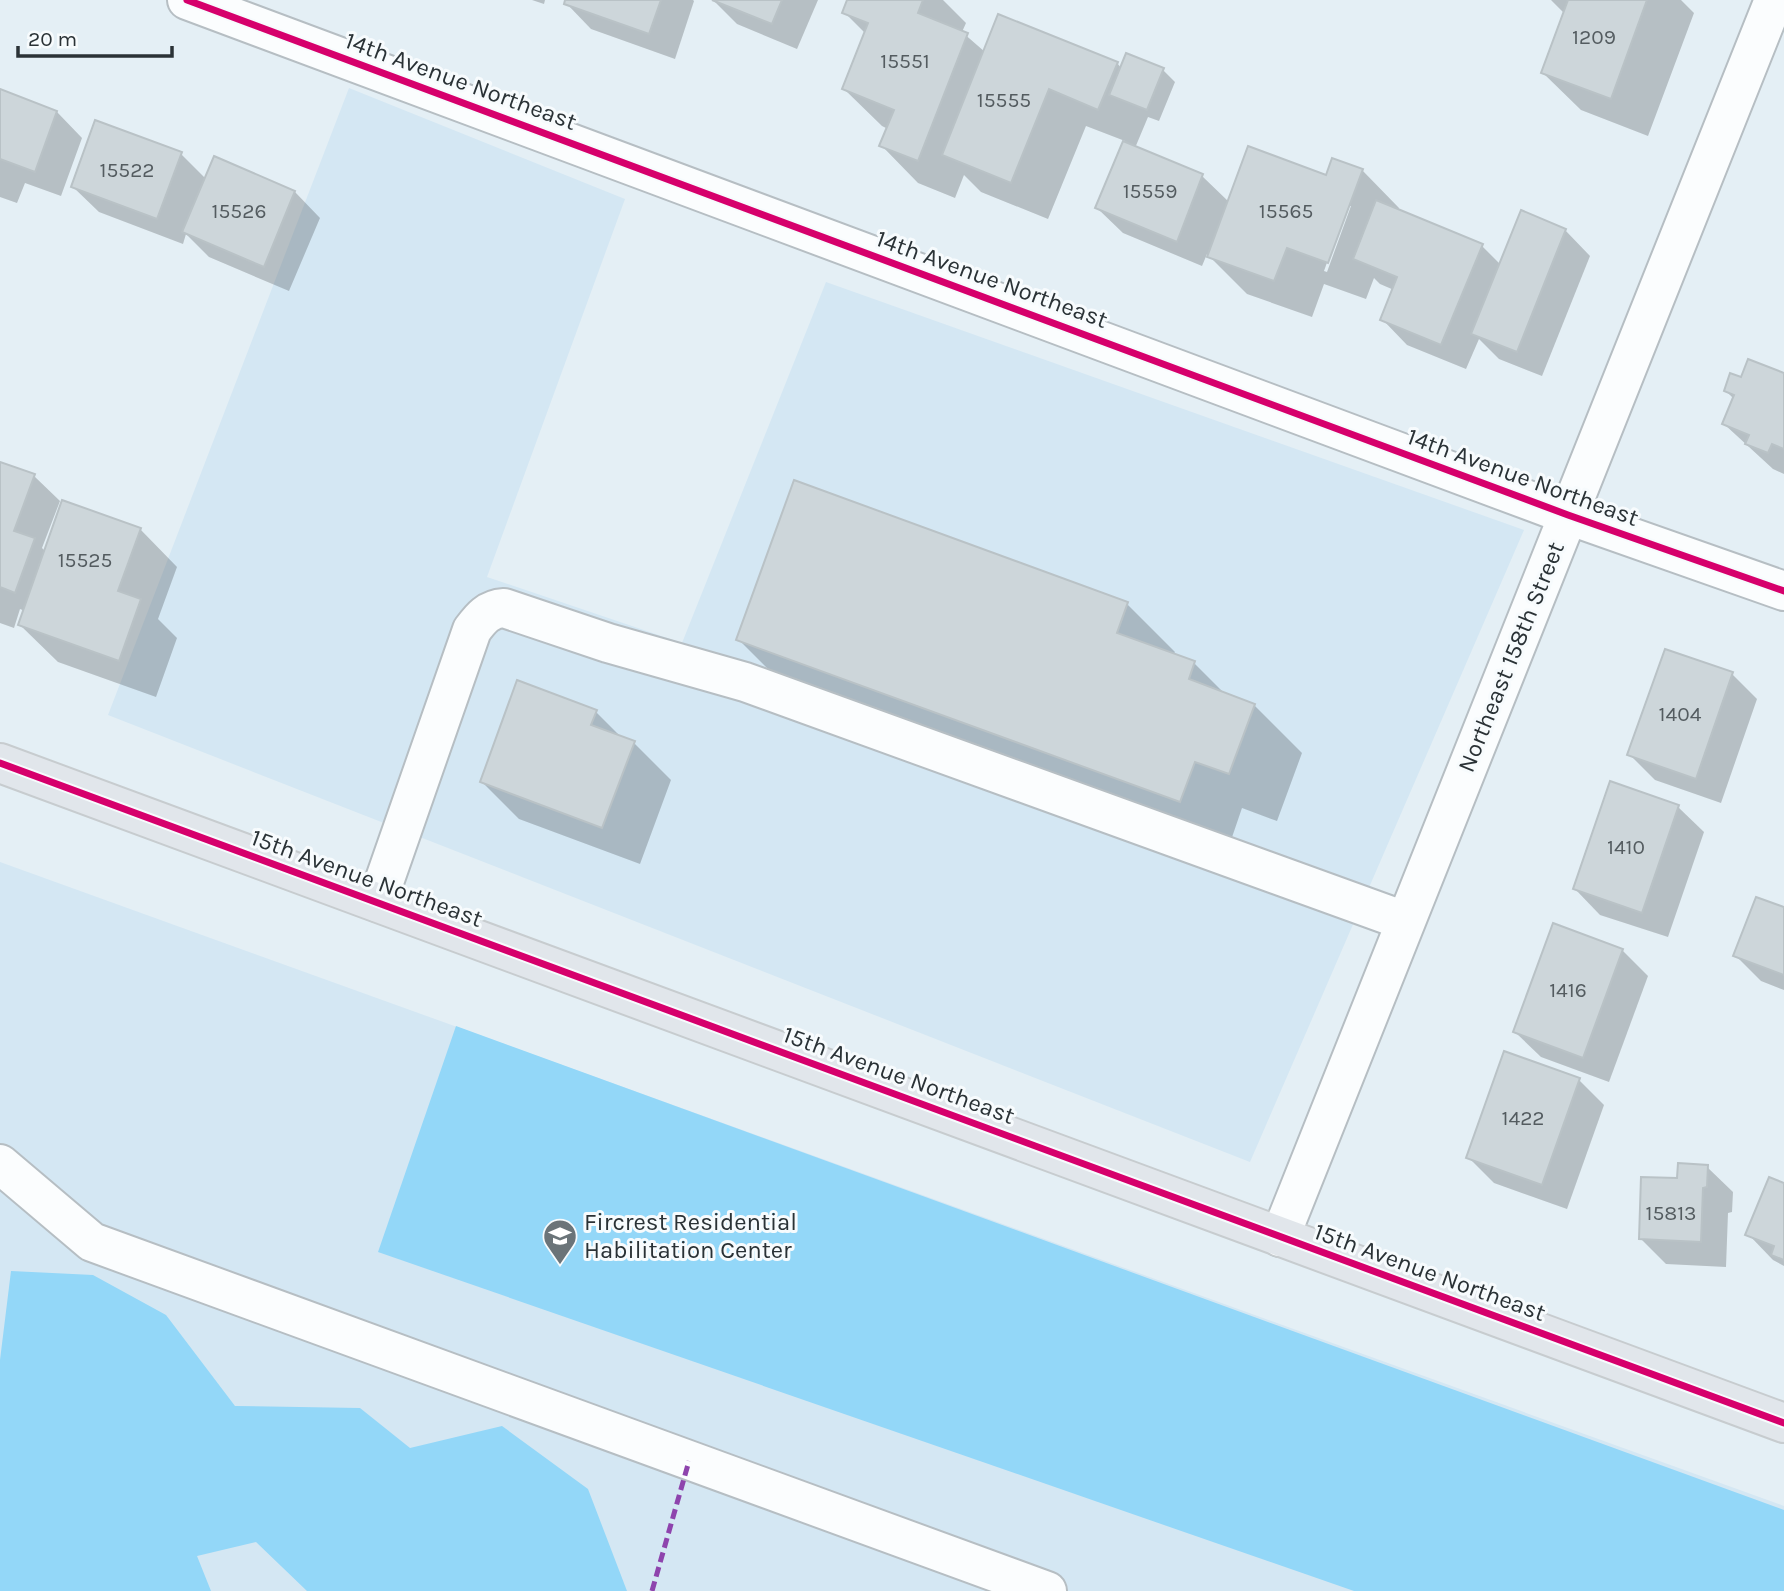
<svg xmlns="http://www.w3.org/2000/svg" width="1784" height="1591" font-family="Karla,sans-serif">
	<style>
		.built { fill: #d4e7f3 }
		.forest { fill: #93d7f8 }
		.shadow { fill: #0003; fill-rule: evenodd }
		.building { fill: #cdd6da; stroke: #b9c2c6; stroke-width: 2 }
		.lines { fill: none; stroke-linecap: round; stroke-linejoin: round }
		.minor-casing { stroke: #b6bec3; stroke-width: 42 }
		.major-casing { stroke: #c7cccf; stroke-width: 42 }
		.minor { stroke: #fbfdfe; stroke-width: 38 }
		.major { stroke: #e1e6eb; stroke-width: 38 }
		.quiet { stroke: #8e44ad; stroke-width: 5; stroke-dasharray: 10 5; stroke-linecap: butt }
		.cycleway-casing { stroke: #f7fbfd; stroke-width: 11 }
		.cycleway { stroke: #d6006c; stroke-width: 7 }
		.labels { text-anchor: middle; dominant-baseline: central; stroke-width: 6; stroke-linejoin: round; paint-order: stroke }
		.number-label { font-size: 21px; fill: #545c60 }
		.street-label { font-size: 24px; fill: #2a3236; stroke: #f7fbfd }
		.poi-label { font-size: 24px; fill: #2a3236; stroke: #f7fbfd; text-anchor: start }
	</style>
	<rect width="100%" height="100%" fill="#e4eff5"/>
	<!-- built -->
	<g class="built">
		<path d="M349,88l276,111 -138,378 195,66 144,-361 698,248 -274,632 -1142,-447z"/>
		<path d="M0,862l1784,644v85h-1784z"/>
	</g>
	<!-- forest -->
	<g class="forest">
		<path d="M456,1026l1328,484v81h-430l-976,-339z"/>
		<path d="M11,1271l82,4 73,40 69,91 125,2 50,40 92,-22 86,63 39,102h-320l-51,-49 -59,14 14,35h-211v-231z"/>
	</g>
	<!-- shadow -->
	<g class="shadow">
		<path d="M532,0h13l-1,4z"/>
		<path d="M567,0h126l1,1 -19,58 -84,-30 -25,-26z"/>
		<path d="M713,0h105l-21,49 -60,-25z"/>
		<path d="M849,0h94l23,23 -4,9 23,20 132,11 5,6 41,1 12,12 -16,39 -11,-4 -13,31 67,28 27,26 133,-32 37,38 -1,3 84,35 19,19 64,-35 25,26 -48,120 -43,-17 -20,-20 -13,30 -59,-24 -25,-26 12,-29 -14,-6 -6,-6 -8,21 -42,-15 -12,33 -65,-23 -40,-40 -5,12 -79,-33 -26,-25 28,-67 -39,-15 -38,93 -67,-27 -17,-17 -9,23 -37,-15 -37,-38 7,-16 -6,-3 -38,-37 22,-55 -22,-22zM1347,206h4l-24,66 -3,-1z"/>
		<path d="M1551,0h130l13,13 -46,123 -67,-26 -38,-37 22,-59z"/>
		<path d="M0,91l57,21 25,26 -21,58 -36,-13 -8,20 -17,-6z"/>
		<path d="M181,154l25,25 9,-20 80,33 25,26 -31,73 -80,-34 -23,-23 -3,10 -84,-32 -26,-25z"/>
		<path d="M1784,375v99l-11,-5 -49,-45 10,-25 -8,-8 16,-11z"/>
		<path d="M0,463l34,13 26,25 -18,47 4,4 94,-23 37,38 -19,52 19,19 -21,59 -98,-35 -38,-37 5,-14 -5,-2 -6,19 -14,-5z"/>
		<path d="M1127,604l48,48 -2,3 21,8 32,32 28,10 48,48 -25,68 -35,-13 -14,41 -442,-162 -48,-48z"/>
		<path d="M1732,674l25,25 -36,104 -66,-23 -26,-26z"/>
		<path d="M596,712l26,26 12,5 37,37 -31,84 -121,-45 -37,-37z"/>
		<path d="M1678,807l26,25 -36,105 -68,-22 -25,-26z"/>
		<path d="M1784,909v81l-23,-9 -25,-25z"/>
		<path d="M1622,950l26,26 -39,106 -68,-25 -26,-25z"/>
		<path d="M1579,1080l25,25 -37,104 -73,-26 -26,-26z"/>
		<path d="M1707,1167l26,25 -1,20 -4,1 -2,54 -60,-3 -26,-26 39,-58z"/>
		<path d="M1784,1185v81l-11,-6 -25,-26z"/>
	</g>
	<!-- building -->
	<g class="building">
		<path d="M565,0h96l-12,34 -85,-30z"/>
		<path d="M712,0h70l-10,24z"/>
		<path d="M847,0h76l-5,13 50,20 -50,128 -39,-15 15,-36 -52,-21 26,-66 -26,-10z"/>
		<path d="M1568,0h79l-36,99 -70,-26z"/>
		<path d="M998,14l120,48 -20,48 -49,-21 -38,94 -69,-28z"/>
		<path d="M1126,53l38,15 -17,42 -38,-15z"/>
		<path d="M0,89l57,22 -22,61 -35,-13z"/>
		<path d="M95,120l87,32 -25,67 -86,-32z"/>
		<path d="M1123,141l80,33 -26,68 -82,-34z"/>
		<path d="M1248,146l78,29 6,-17 31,11 -35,94 -41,-15 -13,33 -67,-24z"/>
		<path d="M214,156l81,35 -31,76 -82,-35z"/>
		<path d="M1376,200l107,44 -42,101 -61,-25 17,-43 -44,-18z"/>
		<path d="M1521,210l45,19 -49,123 -46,-18z"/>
		<path d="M1748,359l36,14v76l-12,-5 -4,9 -23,-9 4,-9 -27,-11 12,-29 -10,-4 6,-18 11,4z"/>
		<path d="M0,462l35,12 -21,57 21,7 -20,55 -15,-6z"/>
		<path d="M794,480l334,122 -11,31 78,28 -6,18 66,25 -26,70 -34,-12 -15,40 -444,-162z"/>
		<path d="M62,500l79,28 -23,63 23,8 -22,62 -101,-36z"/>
		<path d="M1665,649l68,23 -37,107 -69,-24z"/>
		<path d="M517,680l80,30 -6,15 44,16 -33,87 -122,-46z"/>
		<path d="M1610,781l69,24 -37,108 -69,-24z"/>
		<path d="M1756,897l28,10v68l-51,-19z"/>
		<path d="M1553,923l70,26 -40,109 -70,-26z"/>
		<path d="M1504,1051l76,27 -38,107 -76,-27z"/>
		<path d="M1678,1163l30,2 -1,22 -4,1 -2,54 -62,-3 2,-62 36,1z"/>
		<path d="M1769,1177l15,6v77l-13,-5 3,-9 -29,-11z"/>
	</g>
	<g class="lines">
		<!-- minor casing -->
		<g class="minor-casing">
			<g id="minor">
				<path d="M187,0l1381,515 216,76"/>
				<path d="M377,902l95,-272c9,-12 16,-21 32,-22l104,35 137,39 660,239"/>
				<path d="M0,1164l92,78 955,349"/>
				<path d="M1280,1237l494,-1237"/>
			</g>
		</g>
		<!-- major casing -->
		<g class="major-casing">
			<path id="major" d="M0,763l1784,660"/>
		</g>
		<!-- minor -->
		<use href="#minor" class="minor"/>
		<!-- major -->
		<use href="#major" class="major"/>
		<!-- quiet -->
		<path class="quiet" d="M652,1591l37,-130"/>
		<!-- cycleway casing -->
		<g class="cycleway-casing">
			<g id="cycleway">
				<path d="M187,0l1381,515 216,76"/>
				<path d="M0,763l1784,660"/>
			</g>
		</g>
		<!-- cycleway -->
		<use href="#cycleway" class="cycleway"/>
	</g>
	<!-- icons -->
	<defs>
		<g id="school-pin" transform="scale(1.75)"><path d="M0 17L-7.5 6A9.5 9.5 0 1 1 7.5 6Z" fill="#6b7479" stroke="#f7fbfd"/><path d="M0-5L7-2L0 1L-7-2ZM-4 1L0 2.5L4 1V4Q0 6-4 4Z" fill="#fff"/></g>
	</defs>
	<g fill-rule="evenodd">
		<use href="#school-pin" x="560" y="1236"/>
	</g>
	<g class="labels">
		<!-- number labels -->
		<g class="number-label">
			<text x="1594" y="37">1209</text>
			<text x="905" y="61">15551</text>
			<text x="1004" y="100">15555</text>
			<text x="127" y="170">15522</text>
			<text x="1150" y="191">15559</text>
			<text x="239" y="211">15526</text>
			<text x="1286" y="211">15565</text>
			<text x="85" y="560">15525</text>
			<text x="1680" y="714">1404</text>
			<text x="1626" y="847">1410</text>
			<text x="1568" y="990">1416</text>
			<text x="1523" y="1118">1422</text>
			<text x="1671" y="1213">15813</text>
		</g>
		<!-- street labels -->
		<g class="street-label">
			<text transform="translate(461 81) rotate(20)">14th Avenue Northeast</text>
			<text transform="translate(992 279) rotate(20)">14th Avenue Northeast</text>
			<text transform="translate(1523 477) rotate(20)">14th Avenue Northeast</text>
			<text transform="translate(1511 657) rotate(-68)">Northeast 158th Street</text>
			<text transform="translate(367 878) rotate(20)">15th Avenue Northeast</text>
			<text transform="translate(899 1075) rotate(20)">15th Avenue Northeast</text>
			<text transform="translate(1430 1272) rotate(20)">15th Avenue Northeast</text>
		</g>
		<!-- poi labels -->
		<g class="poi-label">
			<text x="584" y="1222">Fircrest Residential<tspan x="584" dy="28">Habilitation Center</tspan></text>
		</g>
	</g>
	<!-- scale -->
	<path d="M18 46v10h154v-10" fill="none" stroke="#2a3236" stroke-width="3.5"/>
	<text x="28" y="46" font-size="21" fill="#2a3236" stroke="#f7fbfd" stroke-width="5" paint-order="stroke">20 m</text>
</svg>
